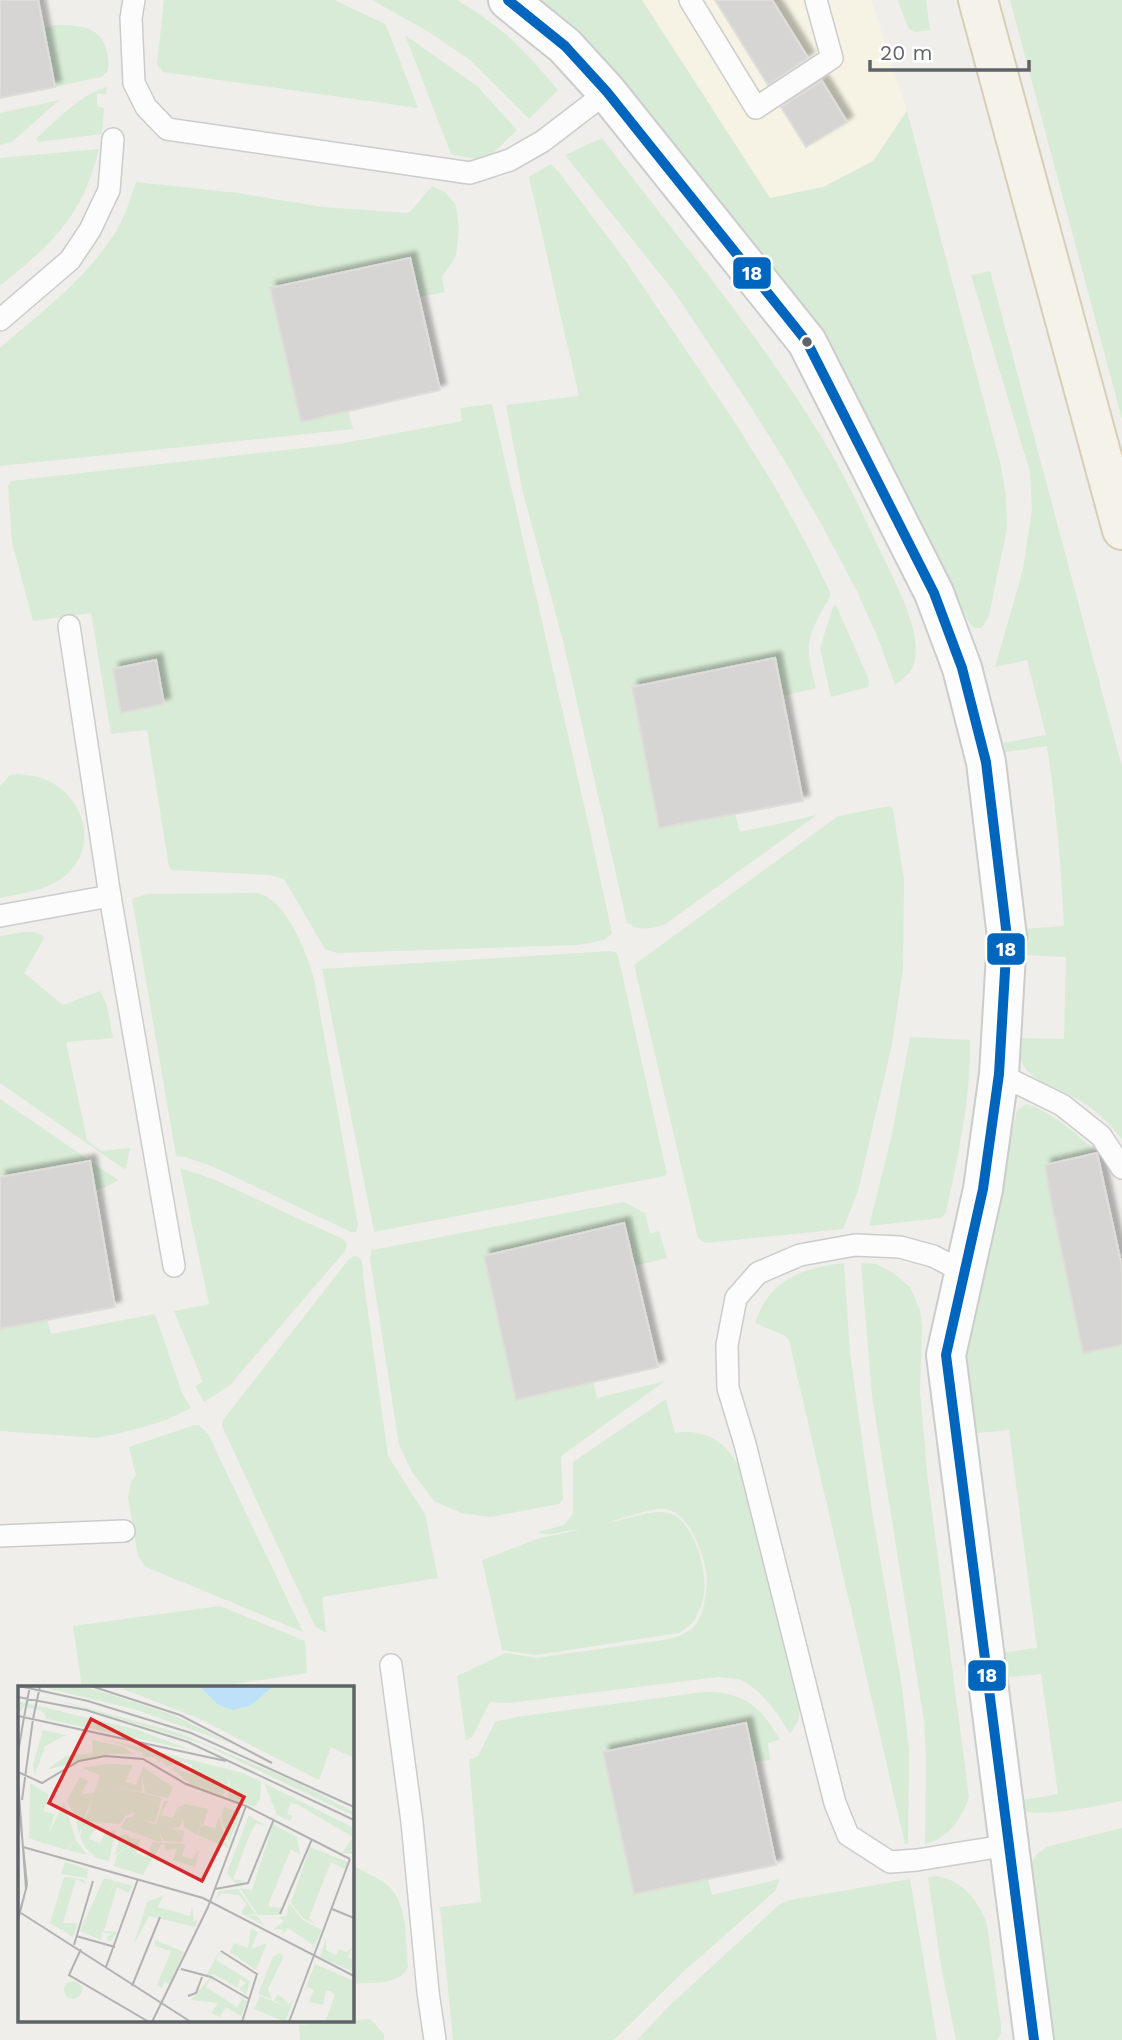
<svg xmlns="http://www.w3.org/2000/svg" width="1122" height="2040" font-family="'Work Sans',sans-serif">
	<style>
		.commercial { fill: #f7f3e4 }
		.green { fill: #d8ebd6 }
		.building { fill: #d6d5d3; stroke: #deddd9; stroke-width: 2; filter: url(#shadow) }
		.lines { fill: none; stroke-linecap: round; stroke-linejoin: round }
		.service-casing { stroke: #cbcccc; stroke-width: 24 }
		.minor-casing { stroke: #cbcccc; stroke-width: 42 }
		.primary-casing { stroke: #d7ceb8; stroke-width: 42 }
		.service { stroke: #fdfcfc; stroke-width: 21 }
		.minor { stroke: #fdfcfc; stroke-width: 38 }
		.primary { stroke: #f4f2e9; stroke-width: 38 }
		.bus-1-casing { stroke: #fff; stroke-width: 16 }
		.bus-1 { stroke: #0065bd; stroke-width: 10 }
		.bus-dot { fill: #5f6368; stroke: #fff; stroke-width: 2.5 }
		.inset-road { fill: none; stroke: #b1b2b2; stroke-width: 2 }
		.view { fill: #d62828; fill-opacity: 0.15; stroke: #d62828; stroke-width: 3.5 }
		.inset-edge { fill: none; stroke: #5f6368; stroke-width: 3.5 }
		.line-badge { stroke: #fff; stroke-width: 2.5 }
		.badge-label { font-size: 19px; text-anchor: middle; font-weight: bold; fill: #fff }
	</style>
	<defs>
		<filter id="shadow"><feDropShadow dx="6" dy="-6" stdDeviation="2" flood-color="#0004"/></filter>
	</defs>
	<rect width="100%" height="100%" fill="#efeeea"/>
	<!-- commercial -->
	<path class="commercial" d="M642,0h229l36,111 -34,50 -50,26 -53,11z"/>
	<!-- green -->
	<g class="green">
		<path d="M164,0h170l51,24 3,6 30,78 -255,-36 -6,-8z"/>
		<path d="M372,0h85l21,13 29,22 25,25 26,30 -29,29 -59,-59 -41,-28z"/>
		<path d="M540,0h102l128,198 53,-11 50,-26 34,-50 94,355 5,30 1,33 -18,86 -7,13h-8l-6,-7 -79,-162 -41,-79 -42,-66 -197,-244z"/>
		<path d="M898,0h28l4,30 -15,2 -7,-4z"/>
		<path d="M1010,0h112v419z"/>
		<path d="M54,25c27,0 50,1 54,33 1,9 1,14 -7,19l-46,10 -12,-59z"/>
		<path d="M405,35l72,51 40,44 -32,31 -34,-7z"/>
		<path d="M107,87l-1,7h-9v12l7,2 -2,26 -64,8 -2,-3c20,-18 44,-45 71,-52z"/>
		<path d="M59,100l-47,42 -12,3v-32z"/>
		<path d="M602,138c75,99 155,193 220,300 24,39 43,81 63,123 12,25 40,77 28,105 -3,8 -12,14 -18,19l-14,-39 -23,-53 -34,-64 -41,-71 -38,-60 -70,-105 -110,-138z"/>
		<path d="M99,149c-17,69 -47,94 -99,137v-128z"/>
		<path d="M549,165h3l9,10 64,85 109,161 41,66 32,58 23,47v4c-7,14 -19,31 -21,47 -2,14 4,31 7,45l-33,8 -8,-38 -143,29 28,141 75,-14 5,18 77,-17 -153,110c-16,4 -22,6 -37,-2l-64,-282 -41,-152 -16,-84 73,-9 -50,-219z"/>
		<path d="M136,182l101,11 86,14 86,6 23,-27 13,6 11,13 3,24 -3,27 -14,21 3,15 -26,5 -9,-39 -140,30 31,134 47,-11 5,18 -353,37v-118c41,-36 90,-72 118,-120 8,-15 13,-30 18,-46z"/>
		<path d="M990,271l132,496v372c-16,-19 -26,-30 -49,-42 -15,-9 -36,-14 -47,-28 -8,-9 -6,-21 -6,-31l44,1 2,-82 -44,-2 2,-26 40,-3c-3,-60 -8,-120 -17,-180l-42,6 -2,-9 43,-8 -19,-75 -32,7 28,-97 9,-61 -2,-37 -59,-197z"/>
		<path d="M492,404l98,427 22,103 -8,6 -26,5 -241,8 -12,-4 -41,-70 -14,-4 -98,-5 -3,-3 -22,-137 -36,4 -20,-121 -58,8 -21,-79 -4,-56 3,-5 328,-37 123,-23 -2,-13z"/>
		<path d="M836,605l33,75 -1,7 -37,10 -11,-49 13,-41z"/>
		<path d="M17,774c9,1 18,1 27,5 36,14 56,61 26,92 -18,19 -46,22 -70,27v-112l10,-11z"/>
		<path d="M890,806l3,3 11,71 -1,89 -11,75 -34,147 -15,38 -138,14 -7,-5 -64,-273 204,-149z"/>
		<path d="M250,893c3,0 7,-1 11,1 27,9 46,60 53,85l44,246 -2,7h-5l-137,-65 -29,-10 -9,-1 -44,-257 15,-5z"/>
		<path d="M22,932h12l11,5 -21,36 39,32 37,-14 7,15 6,32 -47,4 21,98 14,11 29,-3 -4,20 -2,1 -124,-86v-147z"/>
		<path d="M611,951l5,1 2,4 49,218 -2,2 -291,56 -52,-263z"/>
		<path d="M910,1037l60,3c1,59 -12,116 -24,173l-5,5 -72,8 23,-92z"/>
		<path d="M0,1099l118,81 -14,8 -9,1 -95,-12z"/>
		<path d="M1027,1104c28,10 49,30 71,49l-52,12 4,24 53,-10 19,166v456c-23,4 -83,18 -102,9l-3,-9 41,-7 -17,-120 -41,4 -3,-25 40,-5 -28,-218 -41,4 -8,-70 57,-254z"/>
		<path d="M180,1168l33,11 130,60 4,5 -2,7 -115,134 -26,17 -9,-16 8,-4 -29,-71 35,-7z"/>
		<path d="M624,1202l21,11 5,21 9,-3 8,27 -33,8 -10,-43 -140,33 32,143 77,-17 4,16 68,-17 -104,75 2,43 -4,5 -69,13 -29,-4 -27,-12 -22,-29 -13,-27 -29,-187 2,-8z"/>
		<path d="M355,1256l6,3 2,9v8l25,180 37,58 13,64 -116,19 4,36 -11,-7 -93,-200 1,-6 126,-161z"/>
		<path d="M844,1263l6,90 22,158 30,176 7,64 -1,93h-3l-116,-504 -3,-4 -31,-13c14,-43 46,-55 89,-60z"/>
		<path d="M861,1263l15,1 17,9 17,14 10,23 2,17 -2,65 8,89 41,317c-9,22 -20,40 -44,46l1,-88 -2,-35 -52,-325z"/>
		<path d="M155,1314l27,79 9,15 -25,12 -33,10 -36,8 -97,-7v-102l47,-10 4,15z"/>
		<path d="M666,1399l9,34c21,-4 43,3 56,21 18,24 21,59 28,87 13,54 26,108 40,163 2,13 -1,19 -9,30 -10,-18 -30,-46 -49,-54 -7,-2 -16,-2 -23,-3l-209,26 -19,-1 -17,34 -7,5 -9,-65 49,-23 30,5 128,-18c12,-3 25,-6 33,-17 7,-11 12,-40 9,-52 -3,-20 -19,-63 -44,-62 -12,0 -40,9 -52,13 17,-2 49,-16 64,-7 22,12 35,60 29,84 -1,6 -5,14 -8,20 -3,6 -11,10 -16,14l-143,22 -34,-5 -20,-90 58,-22 39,-8c-13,-2 -28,9 -41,2l26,-7 9,-11v-52z"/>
		<path d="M194,1425h5l9,9 95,198 -157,-65 -8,-11 -10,-59 3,-15 5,-7 -7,-28z"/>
		<path d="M220,1606l85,35 2,32 -100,15h-125l-9,-62z"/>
		<path d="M703,1692c39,-1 58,14 77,48l-12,3 2,17 -16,2 -9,-39 -142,29 31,142 74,-15 4,16 68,-16 -5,12 -92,81 -69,68h-161l-13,-133 41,-5 -12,-142 9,-4 17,-34 21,-5z"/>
		<path d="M1122,1828v212h-73l-21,-172 8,-13 10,-8z"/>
		<path d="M352,1865c11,6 24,12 34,19 23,18 19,57 22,83 -8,19 -39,15 -56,17z"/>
		<path d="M936,1876c27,4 42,25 51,48l14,102v7l-4,7h-41l-15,-74 -13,-89z"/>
		<path d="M910,1879l27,161h-300l31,-33 111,-102 11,-5z"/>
		<path d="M370,2019l14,15v6h-84l-1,-15z"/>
	</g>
	<!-- building -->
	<g class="building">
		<path d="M0,0h38l17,87 -55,11z"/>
		<path d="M715,0h57l36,58 -40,27z"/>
		<path d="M822,81l25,41 -41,25 -25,-40z"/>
		<path d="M410,258l30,132 -139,32 -31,-134z"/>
		<path d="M775,658l28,143 -144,27 -27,-141z"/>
		<path d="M156,660l8,44 -43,9 -8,-44z"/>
		<path d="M1097,1153l25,114v78l-39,8 -32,-152 -6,-36z"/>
		<path d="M90,1161l25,146 -115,22v-152z"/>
		<path d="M624,1223l34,144 -142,33 -32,-144z"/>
		<path d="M746,1723l30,142 -142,29 -31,-142z"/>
	</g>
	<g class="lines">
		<!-- service casing -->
		<g class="service-casing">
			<g id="service">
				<path d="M134,0l-3,18 3,65 12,24 21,22 303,44 40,-13 33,-19 64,-49"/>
				<path d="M690,0l66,108 76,-50 -16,-58"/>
				<path d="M0,320l70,-60 20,-30 19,-40 4,-51"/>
				<path d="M69,626l41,270 64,370"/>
				<path d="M0,916l110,-20"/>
				<path d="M999,1074l63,31 39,31 21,32"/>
				<path d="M964,1272l-31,-16 -33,-9 -45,-2 -55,10 -42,18 -22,25 -9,47 1,43 17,56 90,359 13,32 42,27 27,-2 92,-15"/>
				<path d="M0,1536l124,-5"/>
				<path d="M391,1665l21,157 16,170 7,48"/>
			</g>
		</g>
		<!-- minor casing -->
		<g class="minor-casing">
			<path id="minor" d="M508,0l57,46 42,46 200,250 127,251 28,75 24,94 21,175 -8,137 -16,115 -37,166 88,685"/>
		</g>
		<!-- primary casing -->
		<g class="primary-casing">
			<path id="primary" d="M978,0l144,530"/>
		</g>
		<!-- service -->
		<use href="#service" class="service"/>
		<!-- minor -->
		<use href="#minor" class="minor"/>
		<!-- primary -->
		<use href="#primary" class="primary"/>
		<!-- bus-1 casing -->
		<g class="bus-1-casing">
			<path id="bus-1" d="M508,0l57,46 42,46 200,250 127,251 28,75 24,94 21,175 -8,137 -16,115 -37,166 88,685"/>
		</g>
		<!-- bus-1 -->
		<use href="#bus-1" class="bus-1"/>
	</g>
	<!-- markers -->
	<circle class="bus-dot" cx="807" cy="342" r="6"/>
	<!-- overview -->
	<g transform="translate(18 1686)">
		<rect width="336" height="336" fill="#efeeea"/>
		<path d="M20,0h44l27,8 64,21 59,29 -98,-35zM97,0h239v72l-23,-11 -12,33 -121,-62zM26,10l135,37 119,50 56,29v4l-151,-72zM0,15l120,29 53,20 -144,-31 -6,-9 -17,-3 -6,6zM25,44l23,5 -21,11 -10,28 -2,-9zM89,53l132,33 22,9 -1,18 -5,8 -27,-9 2,-20 -7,18 -30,-10 -22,-18 6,-3 -1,5 3,-4v4l12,4 1,-9 -9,-3 -16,5 -6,-7 -2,3 -4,-6h-12v-4zM74,54l32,7 9,7h-23l-64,16 20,-14 27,-3zM90,78l25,1 -8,17 11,3 7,-18 30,20 -5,11 -23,-5 -3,-19v18l-35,-8 55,14 -7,24 -12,-2 13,5 8,-24h4l-7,14 12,3 5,-12 2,9 -1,-8 6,-3 23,5 -5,16 12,3 4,-11 9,31 -30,-13 7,-24 -8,24 -13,-8 -1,-9 -3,9 -8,2 12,2 -1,11 -19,-1 -5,-9 3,10 -8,-2 -33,-12 5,-10 7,-1 2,-5 -10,4 -5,8 -35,-3 15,-46 -18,-7zM62,91l8,4 -7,13 13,-1 -11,28 -8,-3 -8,-18zM12,97l19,12 -6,16 11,3 4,-11 -9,30 15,-31 12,38 11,15 -19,-5 8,-10 -9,10 -20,-6 1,-5 -2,5 -17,-6zM246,97l90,45 -1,26 -11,-1 11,-16 -55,-32 -7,-2 -4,11 6,2 -3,5 -13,-6zM206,121l17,6 -12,29 -8,-24zM231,129l17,12 -10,-4 -6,11 -17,45 11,2 -6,5 -11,-13zM58,134l20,7 -7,12 11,4 5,-10 11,-3 -7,31 -13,-3 -11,-11 -5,-11 3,-10 -4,8zM255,138l24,13 3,18 -9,-6 -19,46 -4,11 14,2 -3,7h-21l-18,-27 12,2zM110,148l2,4 11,1 -5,14 11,4 6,-15 9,1 -19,32 -29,-9 3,-11 16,-11 -18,11 5,-19zM145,157l22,1 -3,12 11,3 6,-10 -4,18 -22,-7 4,-12 -11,3zM292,161l38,15 -2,8 -15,-8 -22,56 5,5 -10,-4 -13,-16zM47,176l23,7 -1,9 -26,-4zM46,191l12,1 8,2 2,4 -10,-5 -13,44h15l-5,14 -23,-14zM86,192l11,3 -9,17 10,-17 16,5 -3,7 -12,-6 -13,44 13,1 -7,10 -4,-4 5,-4 -9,-2 -1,8 -21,-9zM220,203l18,25 -9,1 10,1 8,10 -24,-13 5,-9 -7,-9 -17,-2 -6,6 3,-8zM145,210l-5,11 32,9 2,-10 2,14 -7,3 11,-3 -3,7 -46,-11 -15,28 13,-42zM271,217l14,17 19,10 -11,22 2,-7 -25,-17 -6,7 1,-5 -9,-1 10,-8 -5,-4 7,-1zM233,242l7,4 -7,17 16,-6 -11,27 -26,-18 4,-9 14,5zM308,252v12l10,5 3,-6 7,3 7,-5 -5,10 6,3v12l-34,-15zM137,254l29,12 -14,32 -6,-3 -2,7 -5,-3 14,-34 -16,-5zM201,266l4,4 -4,-2 -3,6 34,21 -4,14 -7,-7 7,-5 -6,-4 -2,9 -24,-14 -8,2zM261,267l5,3 -16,33 4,10 -14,-5 15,-37zM297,278l39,17v41h-29l10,-27 -5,-4h-4l-3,14 -14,-3 5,-12 -7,-3 -3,5zM192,292l6,4 -6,-2 -4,7 31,20 5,-7 -3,-4 8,5 -7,19 1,-4 -15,-9 -6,10 -9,-4 7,-10 -27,-3zM46 304a9 9 0 1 1 18 0a9 9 0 1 1-18 0ZM260,308l11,10 5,-5 -9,23 -31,-13 6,-13 27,11 -13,-7z" fill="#d8ebd6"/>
		<path d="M181,0h75l-24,20 -18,4 -15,-6z" fill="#bfe0f9"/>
		<path class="inset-road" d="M1,0l69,15 103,32 163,74M73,0l89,29 92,48M0,11l68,13 102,32 166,78M0,30l208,45M6,31l6,-31M15,33l7,-33M0,67l6,-36M0,86l24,11 37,-22 26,-5 38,3 43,25 60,22 104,53M0,95l8,108 -8,29M0,112l9,87 -9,35M4,114l11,-81M5,161l180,51 151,78M197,203l33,-6 26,-64M314,223l22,9M3,227l170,109M262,228l32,-75M58,250l39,11M56,259l19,-64M63,263l-12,26 80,47M203,265l36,23 -15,48M88,281l32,-88M163,283l30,8 38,22M114,300l28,-69M170,310l8,-3 6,-16M134,336l56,-115 38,-101M271,336l61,-163"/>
		<path class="view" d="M73,33l153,78 -42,84 -153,-78z"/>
		<rect width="336" height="336" class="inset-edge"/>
	</g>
	<g class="line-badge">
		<rect x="732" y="256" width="40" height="34" rx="7" fill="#0065bd"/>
		<rect x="986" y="932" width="40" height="34" rx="7" fill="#0065bd"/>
		<rect x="967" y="1659" width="40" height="33" rx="7" fill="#0065bd"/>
	</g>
	<g class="badge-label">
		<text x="752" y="280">18</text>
		<text x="1006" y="956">18</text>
		<text x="987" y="1682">18</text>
	</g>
	<!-- scale -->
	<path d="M870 60v10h159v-10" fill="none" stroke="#5f6368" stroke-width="3.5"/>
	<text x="880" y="60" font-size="21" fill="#5f6368" stroke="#ffffff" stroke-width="5" paint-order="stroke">20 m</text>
</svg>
